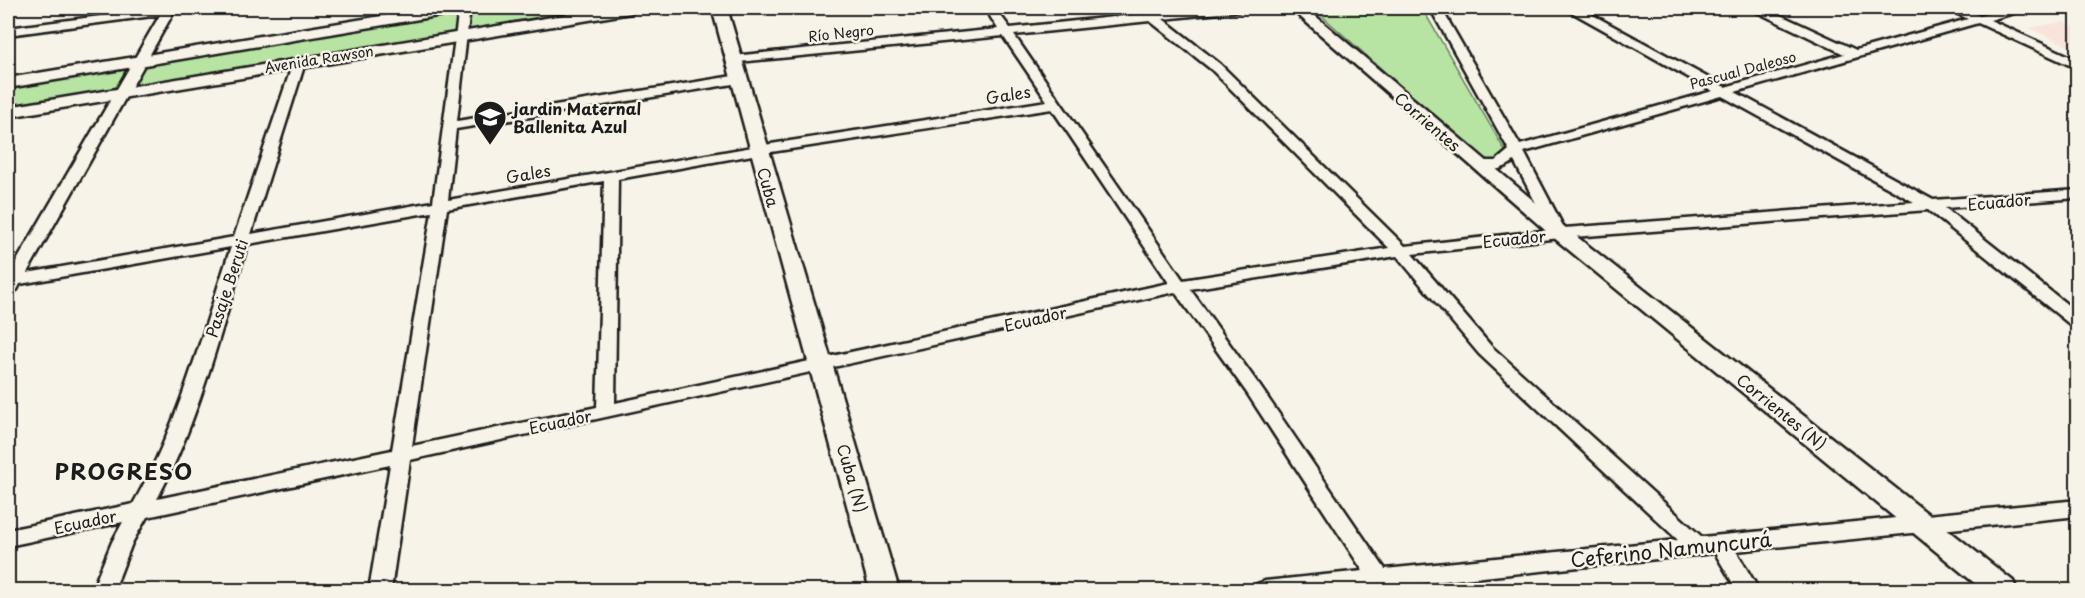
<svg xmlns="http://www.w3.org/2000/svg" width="2085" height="598" font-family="'Playpen Sans',sans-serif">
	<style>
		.built { fill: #f9e4db }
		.green { fill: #b7e4a2; stroke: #6a805f; stroke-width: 1.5 }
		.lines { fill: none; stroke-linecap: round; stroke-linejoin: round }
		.street-casing { stroke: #1c1c1c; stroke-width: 5 }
		.secondary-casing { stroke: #1c1c1c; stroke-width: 5 }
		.street { fill: #f7f3e8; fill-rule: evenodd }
		.secondary { fill: #f7f3e8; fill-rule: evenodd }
		.labels { text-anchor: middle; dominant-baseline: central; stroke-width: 5; stroke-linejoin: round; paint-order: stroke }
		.far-street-label { font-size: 14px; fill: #1c1c1c; stroke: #f7f3e8 }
		.street-label { font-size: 16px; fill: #1c1c1c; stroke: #f7f3e8 }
		.poi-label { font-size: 16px; font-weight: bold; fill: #1c1c1c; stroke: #f7f3e8; text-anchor: start }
		.near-street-label { font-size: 20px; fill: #1c1c1c; stroke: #f7f3e8 }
		.district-label { font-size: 22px; font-weight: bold; letter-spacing: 1.5px; fill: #1c1c1c; stroke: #f7f3e8 }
	</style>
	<rect width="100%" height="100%" fill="#f7f3e8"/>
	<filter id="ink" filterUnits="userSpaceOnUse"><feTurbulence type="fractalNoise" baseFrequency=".0167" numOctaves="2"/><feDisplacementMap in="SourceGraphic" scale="12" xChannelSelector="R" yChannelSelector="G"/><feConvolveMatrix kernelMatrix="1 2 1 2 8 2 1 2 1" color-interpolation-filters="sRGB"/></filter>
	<g filter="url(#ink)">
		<!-- built -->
		<path class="built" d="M2064,22l13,6v22l-48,-22z"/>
		<!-- green -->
		<g class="green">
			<path d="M478,8h132l-602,101v-21z"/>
			<path d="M1313,8h109l85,146 -9,7h-13z"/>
		</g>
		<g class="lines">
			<!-- street casing -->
			<g class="street-casing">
				<path id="street" d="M162,8h14l-149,265 207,-36 59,-174 6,-4 6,4 -54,171 182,-32 26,-194h11l-13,113 282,-46 6,4 -6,4 -283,46 -8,71 310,-54 289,-45 -44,-65 -274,27 -2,-3 6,-4 265,-27 -13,-21h10l15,20 132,-14 -6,-6h12l7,5 55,-5h34l-5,3 -76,8 57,45 185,182 145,-16 -36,-69c-10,9 -31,14 -42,4l7,-4h17l13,-11 -79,-142h11l79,137 193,-54 -145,-81 -1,-2h13l145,79 119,-33 -91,-44 -1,-2h13l91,42 112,-31 -18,-9 -1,-2h13l18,8 29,-8h16l-1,2 -34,10 88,40v9l-100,-46 -243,69 198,108 145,-10v8l-133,10 133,105v14l-6,-1 -144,-116 -368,28 -148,16 79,92 211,191 376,-37v16l-342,35 23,39h-22l-22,-37 -319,33 2,4h-22l-2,-2 -25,2h-95l3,-6 8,-3 98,-10 -116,-178 -72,-101 -765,168 -19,130h-22l21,-125 -243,52 -15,26 -18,47h-22l20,-48 11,-20 -115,24v-16l125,-26c46,-79 69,-171 98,-257l-211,37 -3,6h-9v-14l152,-261 -152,20v-7zM1150,21l62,49 177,178 -206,32 -169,-245zM1722,96l192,106 -350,26 -40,-76zM1052,109l117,174 -554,120 3,-224 140,-25zM604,181l-7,226 -185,39 35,-237zM432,212l-40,238 -235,49c42,-77 64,-171 91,-255zM1397,256l82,98 199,186 -293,29 -126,-184 -69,-96z"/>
			</g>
			<!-- secondary casing -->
			<g class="secondary-casing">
				<g id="secondary">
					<path d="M430,8h33l-8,5 -447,75v-10z"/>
					<path d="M606,8h33l-8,5 -623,104v-10z"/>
					<path d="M712,8h15l172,582h-29z"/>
					<path d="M1290,8h16l261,221 446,352 4,9h-34l-430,-353z"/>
				</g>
			</g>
			<!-- street -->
			<use href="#street" class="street"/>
			<!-- secondary -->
			<use href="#secondary" class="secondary"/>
		</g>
	</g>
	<!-- icons -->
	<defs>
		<g id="school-pin" transform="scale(1.725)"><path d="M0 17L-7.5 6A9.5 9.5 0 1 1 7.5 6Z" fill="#1c1c1c" stroke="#f7f3e8"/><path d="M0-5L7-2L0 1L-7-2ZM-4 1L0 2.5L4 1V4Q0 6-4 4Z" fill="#fff"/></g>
	</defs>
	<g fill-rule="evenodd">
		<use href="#school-pin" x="490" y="117"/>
	</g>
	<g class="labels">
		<!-- far-street labels -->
		<g class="far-street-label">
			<text transform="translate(841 33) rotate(-6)">Río Negro</text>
			<text transform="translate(319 59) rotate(-9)">Avenida Rawson</text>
			<text transform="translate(1743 70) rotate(-15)">Pascual Daleoso</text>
		</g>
		<!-- street labels -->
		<g class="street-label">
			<text transform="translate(1008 94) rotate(-9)">Gales</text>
			<text transform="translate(1428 121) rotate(41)">Corrientes</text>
			<text transform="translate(528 173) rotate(-10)">Gales</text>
			<text transform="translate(769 187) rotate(74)">Cuba</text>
			<text transform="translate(1999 201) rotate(-5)">Ecuador</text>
			<text transform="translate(1514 238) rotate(-6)">Ecuador</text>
			<text transform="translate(226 288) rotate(-72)">Pasaje Beruti</text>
			<text transform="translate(1035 318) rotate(-13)">Ecuador</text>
			<text transform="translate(1782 411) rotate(39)">Corrientes (N)</text>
			<text transform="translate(560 421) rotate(-12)">Ecuador</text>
			<text transform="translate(853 478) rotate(74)">Cuba (N)</text>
			<text transform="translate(85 521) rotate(-12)">Ecuador</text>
		</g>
		<!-- poi labels -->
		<g class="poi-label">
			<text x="513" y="108">jardin Maternal<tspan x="513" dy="18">Ballenita Azul</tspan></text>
		</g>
		<!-- near-street labels -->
		<g class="near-street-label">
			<text transform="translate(1671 549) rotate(-6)">Ceferino Namuncurá</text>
		</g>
		<!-- district labels -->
		<g class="district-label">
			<text x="124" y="470">PROGRESO</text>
		</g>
	</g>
	<!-- margin -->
	<rect width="2085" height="598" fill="none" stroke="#f7f3e8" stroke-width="30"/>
	<rect x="15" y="15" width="2055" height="568" fill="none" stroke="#1c1c1c" stroke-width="2" filter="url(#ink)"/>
</svg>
